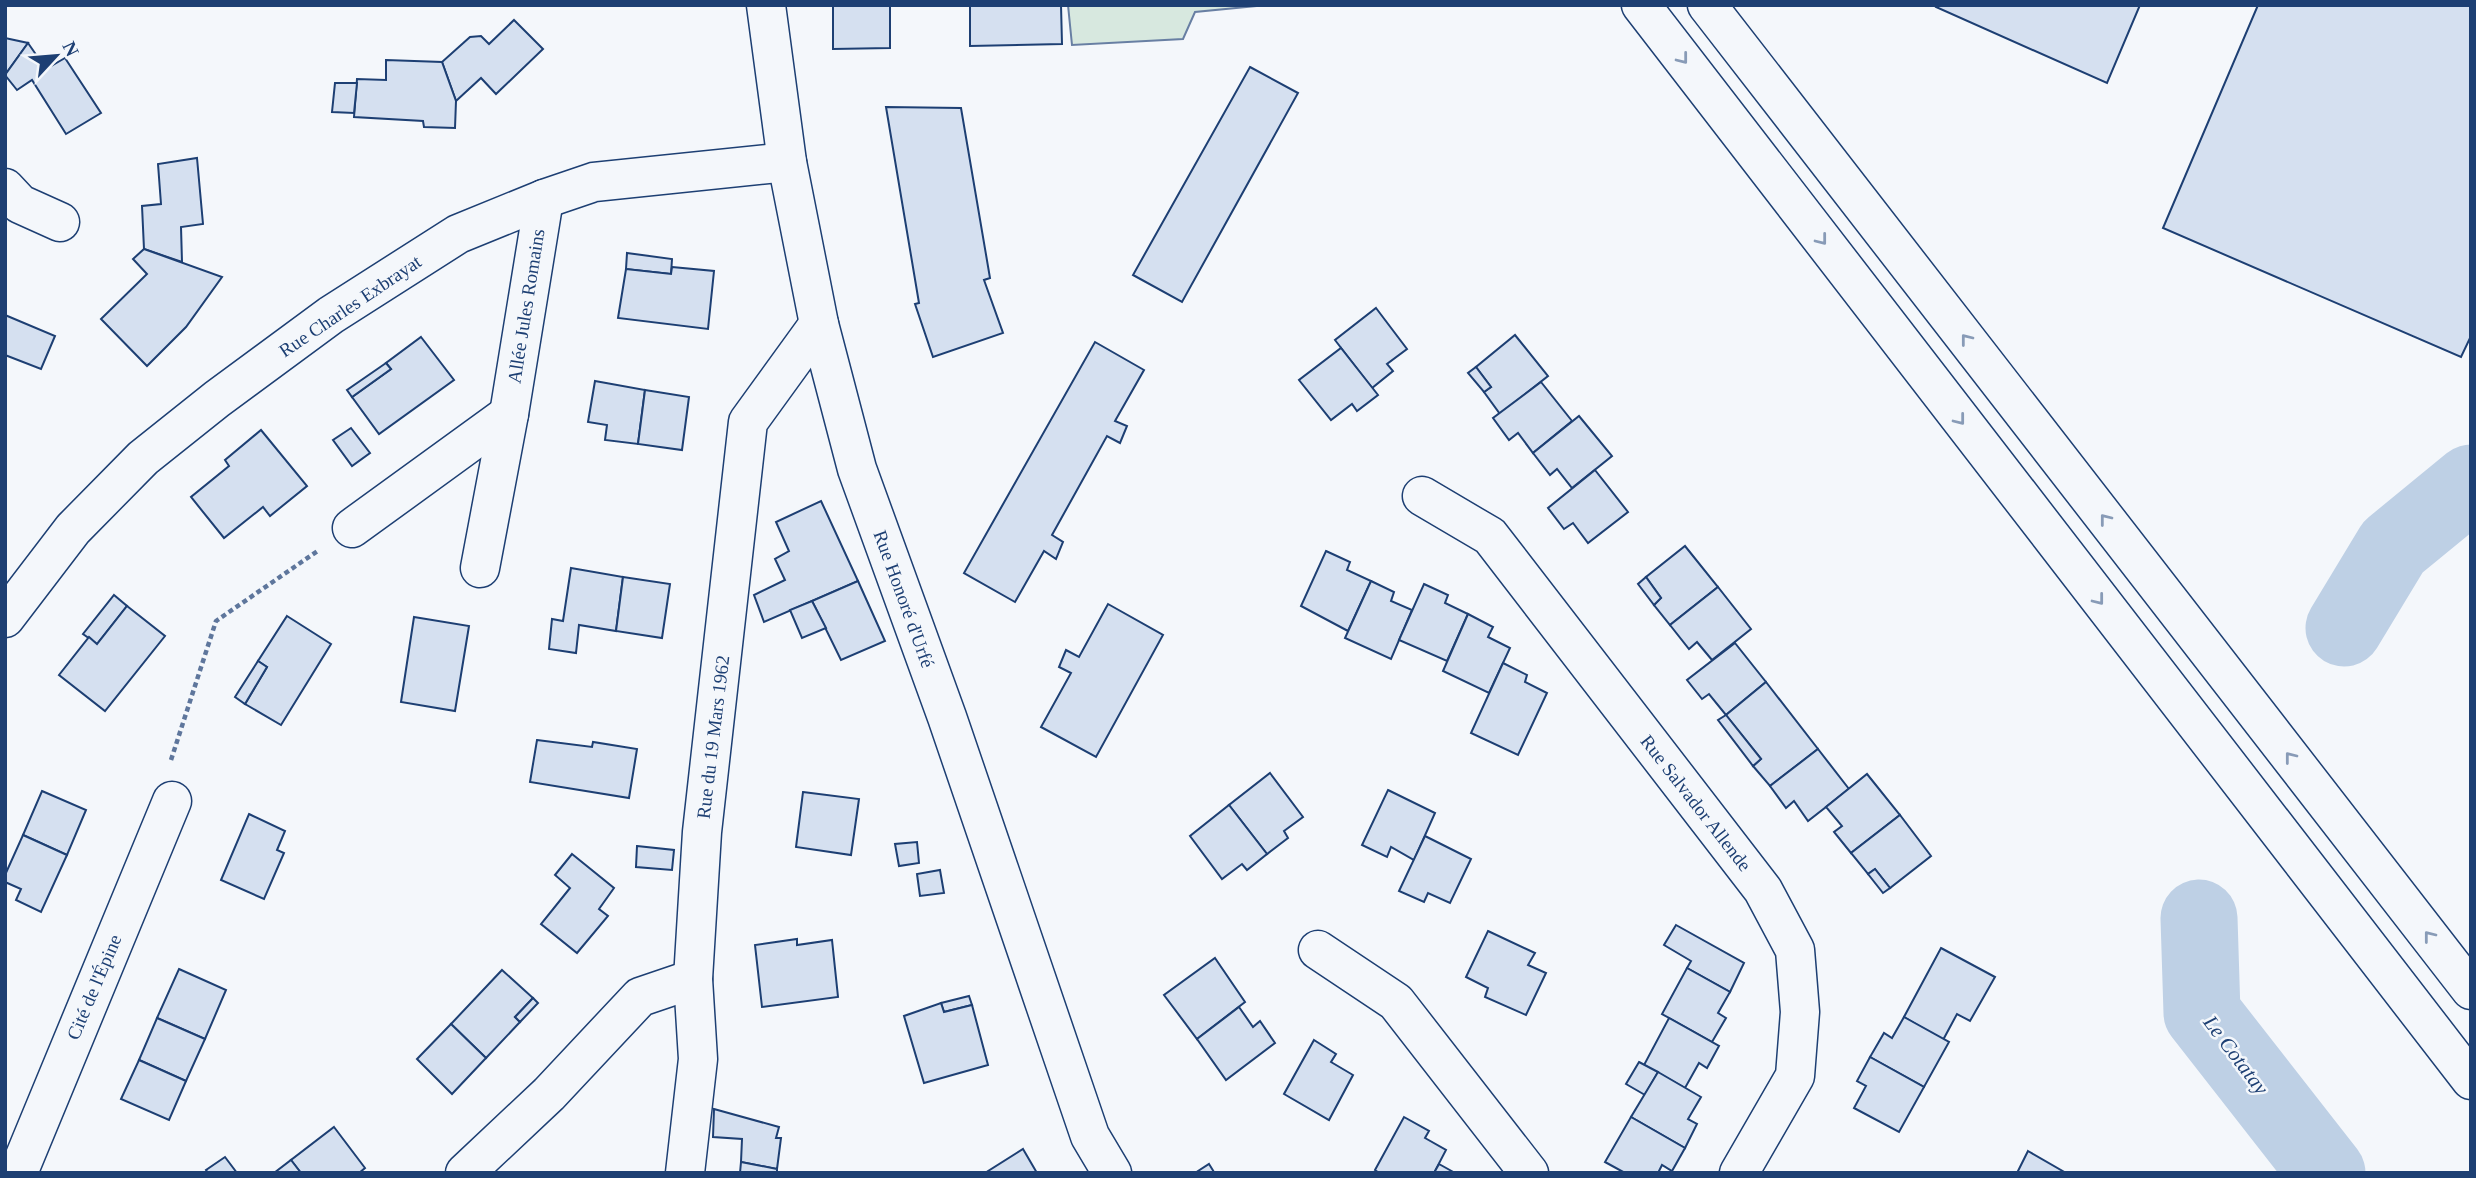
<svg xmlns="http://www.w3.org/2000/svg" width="2476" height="1178" font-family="Georgia,serif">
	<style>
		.green { fill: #d7e8df; stroke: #687fa3; stroke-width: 2 }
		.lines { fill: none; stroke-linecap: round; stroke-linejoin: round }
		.river { stroke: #bed0e5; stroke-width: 77 }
		.building { fill: #d5e0f0; stroke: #1d3f73; stroke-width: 2 }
		.minor-casing { stroke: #1d3f73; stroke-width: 41 }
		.trunk-casing { stroke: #1d3f73; stroke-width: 41 }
		.path { stroke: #5e769c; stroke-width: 4.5; stroke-dasharray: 5 3.5; stroke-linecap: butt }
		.minor { stroke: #f4f7fb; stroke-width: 38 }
		.trunk { stroke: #f4f7fb; stroke-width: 38 }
		.oneway { stroke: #889bb7 }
		.labels { text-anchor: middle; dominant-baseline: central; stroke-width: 5; stroke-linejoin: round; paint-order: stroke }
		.street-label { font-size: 19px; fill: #1d3f73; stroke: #f4f7fb }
		.water-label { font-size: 21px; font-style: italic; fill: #1d3f73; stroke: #f4f7fb }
	</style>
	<rect width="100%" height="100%" fill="#f4f7fb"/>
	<!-- green -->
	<path class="green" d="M1068,5h199l-72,7 -12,27 -111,6z"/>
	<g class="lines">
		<!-- river -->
		<g class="river">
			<path d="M2344,628l49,-81 78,-64"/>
			<path d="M2199,918l3,95 125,160"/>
		</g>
	</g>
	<!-- building -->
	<g class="building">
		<path d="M833,5h57v43l-57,1z"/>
		<path d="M970,5h91l1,39 -92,2z"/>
		<path d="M1937,5h203l-33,78 -171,-76z"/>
		<path d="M2258,5h213v331l-10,21 -298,-129z"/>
		<path d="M514,20l29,29 -47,45 -15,-16 -25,23 -14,-39 28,-25 11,-1 8,8z"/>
		<path d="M5,38l23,5 -23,32z"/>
		<path d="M28,43l18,26 19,-11 36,55 -35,21 -34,-54 -15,10 -12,-15z"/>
		<path d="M386,60l56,2 14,39 -1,27 -31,-1 -1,-6 -69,-4 3,-38 29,1z"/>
		<path d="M1250,67l48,26 -116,209 -49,-27z"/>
		<path d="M335,83h22l-3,30 -22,-1z"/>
		<path d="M886,107l75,1 29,170 -6,2 19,53 -70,24 -18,-53 4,-1z"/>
		<path d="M197,158l6,66 -22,3 1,35 -38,-13 -2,-43 19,-2 -3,-40z"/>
		<path d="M144,249l78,28 -36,50 -39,39 -46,-47 46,-45 -14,-15z"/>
		<path d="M627,253l45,6 -1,15 -45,-5z"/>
		<path d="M672,267l42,4 -6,58 -90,-11 8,-49 45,5z"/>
		<path d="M1376,308l31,41 -20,15 6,7 -21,17 -37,-48z"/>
		<path d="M5,315l50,21 -14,33 -36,-14z"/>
		<path d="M1515,335l33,41 -48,38 -16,-22 7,-5 -15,-20z"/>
		<path d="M421,337l33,43 -75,54 -27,-37 39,-28 -5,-6z"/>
		<path d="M1095,342l49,28 -29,51 12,5 -7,17 -13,-7 -55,99 11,7 -7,17 -12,-8 -29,51 -51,-29z"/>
		<path d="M1341,348l37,47 -21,16 -5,-7 -21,16 -32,-40z"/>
		<path d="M386,363l5,6 -39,28 -5,-7z"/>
		<path d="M1476,367l15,20 -7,5 -16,-19z"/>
		<path d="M595,381l50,9 -7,54 -33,-4 2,-15 -19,-3z"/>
		<path d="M1541,382l31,39 -39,32 -15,-20 -9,7 -16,-22z"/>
		<path d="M645,390l44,7 -7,53 -44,-6z"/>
		<path d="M1579,416l33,40 -40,32 -15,-19 -7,6 -17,-22z"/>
		<path d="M351,428l19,25 -18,13 -19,-26z"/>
		<path d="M261,430l46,56 -37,30 -7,-9 -39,31 -33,-41 38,-31 -4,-6z"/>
		<path d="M1595,470l33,42 -40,31 -15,-20 -9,6 -16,-21z"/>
		<path d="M821,501l37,80 -94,41 -10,-27 31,-15 -10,-21 14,-8 -13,-29z"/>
		<path d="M1685,546l33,41 -48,38 -16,-20 7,-7 -15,-21z"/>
		<path d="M1326,551l24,11 -3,8 24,11 -23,50 -47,-25z"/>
		<path d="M571,568l52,9 -7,54 -37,-6 -3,28 -27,-4 3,-30 11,2z"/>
		<path d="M623,577l47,7 -8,54 -46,-7z"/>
		<path d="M1646,577l15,21 -7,7 -16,-21z"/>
		<path d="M858,581l27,60 -44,19 -29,-59z"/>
		<path d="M1371,581l23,11 -3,9 21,9 -21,49 -46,-21z"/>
		<path d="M1424,584l24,11 -3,8 23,11 -21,47 -48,-21z"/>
		<path d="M1718,587l33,42 -39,31 -15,-18 -8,7 -19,-24z"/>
		<path d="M114,595l13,11 -30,38 -14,-10z"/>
		<path d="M812,601l14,27 -24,10 -12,-28z"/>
		<path d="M1108,604l55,31 -67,122 -55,-30 30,-54 -12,-6 7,-17 13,7z"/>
		<path d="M127,606l38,30 -60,75 -46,-36 30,-38 8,7z"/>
		<path d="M1468,614l25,13 -5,10 22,11 -21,45 -46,-22z"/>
		<path d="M287,616l44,28 -50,81 -36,-21 22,-37 -9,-6z"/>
		<path d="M414,617l55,9 -14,85 -54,-9z"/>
		<path d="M1735,643l31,39 -40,33 -17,-21 -7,5 -15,-19z"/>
		<path d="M258,661l9,6 -22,37 -10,-7z"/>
		<path d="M1503,663l24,12 -2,7 22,11 -29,62 -47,-22z"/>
		<path d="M1766,682l52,67 -48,37 -17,-20 8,-7 -35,-44z"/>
		<path d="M1726,715l35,44 -8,7 -35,-46z"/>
		<path d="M537,740l55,7 1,-5 44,7 -8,49 -99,-16z"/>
		<path d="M1818,749l31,40 -41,32 -14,-20 -8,7 -16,-22z"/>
		<path d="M1270,773l33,44 -19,14 4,7 -21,16 -38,-49z"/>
		<path d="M1867,774l33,41 -49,38 -17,-21 8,-6 -16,-19z"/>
		<path d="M1388,790l47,23 -21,47 -23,-13 -4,10 -25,-12z"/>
		<path d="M42,791l44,19 -19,45 -44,-20z"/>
		<path d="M803,792l56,7 -8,56 -55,-8z"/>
		<path d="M1229,805l38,49 -20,16 -5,-6 -20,15 -32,-43z"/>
		<path d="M249,814l36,17 -8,19 7,3 -20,46 -43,-19z"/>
		<path d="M1900,815l31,41 -41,32 -15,-19 -7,5 -17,-21z"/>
		<path d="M23,835l44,20 -26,57 -25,-12 5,-11 -16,-7v-7z"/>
		<path d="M1425,836l46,23 -21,44 -22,-10 -4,9 -25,-11z"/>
		<path d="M917,842l2,21 -20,3 -4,-22z"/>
		<path d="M637,846l37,4 -2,20 -36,-3z"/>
		<path d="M572,854l42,34 -15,21 9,7 -31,37 -36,-29 29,-36 -15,-13z"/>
		<path d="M1875,869l15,19 -7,5 -15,-19z"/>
		<path d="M940,870l4,23 -24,3 -3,-22z"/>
		<path d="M1676,925l68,38 -14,29 -43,-24 4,-7 -27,-16z"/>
		<path d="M1488,931l47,22 -7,12 18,8 -20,42 -41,-18 3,-9 -22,-11z"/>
		<path d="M797,939v6l35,-5 6,57 -76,10 -7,-62z"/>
		<path d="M1941,948l54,29 -25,44 -13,-7 -14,26 -39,-23z"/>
		<path d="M1215,958l30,44 -48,37 -33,-44z"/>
		<path d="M1687,968l43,24 -12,21 8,5 -14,24 -50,-28z"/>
		<path d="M179,969l47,21 -21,49 -48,-21z"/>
		<path d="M502,970l31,28 -18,19 5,5 -34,36 -35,-34z"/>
		<path d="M969,996l3,9 -28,7 -3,-9z"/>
		<path d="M533,998l5,5 -18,19 -5,-5z"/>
		<path d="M941,1003l3,9 28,-7 16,60 -64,18 -20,-67z"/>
		<path d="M1239,1007l14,20 7,-6 15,22 -49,37 -29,-41z"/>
		<path d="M1904,1017l45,25 -25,45 -54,-30 14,-24 8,5z"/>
		<path d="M157,1018l48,21 -19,42 -47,-21z"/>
		<path d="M1669,1018l50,28 -12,22 -8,-5 -14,25 -41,-23z"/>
		<path d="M451,1024l35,34 -34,36 -35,-35z"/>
		<path d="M1314,1040l22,14 -5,8 22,13 -24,45 -45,-26z"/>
		<path d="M1870,1057l54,30 -25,45 -45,-24 12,-22 -9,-5z"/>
		<path d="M139,1060l47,21 -17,39 -48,-21z"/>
		<path d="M1639,1062l19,10 -13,23 -19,-11z"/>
		<path d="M1658,1072l43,25 -13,22 9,5 -12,24 -54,-31z"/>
		<path d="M714,1109l65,18 -3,11h5l-4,31 -36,-7 1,-23 -29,-2z"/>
		<path d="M1404,1117l25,14 -4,7 21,12 -12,23h-55l-4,-3z"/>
		<path d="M1631,1117l54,31 -13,23 -10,-6 -4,8h-33l-20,-11z"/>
		<path d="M334,1127l31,41 -6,5h-58l-10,-13z"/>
		<path d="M1023,1149l14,24h-52z"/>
		<path d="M2028,1151l38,22h-49z"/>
		<path d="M225,1157l12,16h-29l-2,-3z"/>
		<path d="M291,1160l10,13h-27z"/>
		<path d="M741,1162l36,7v4h-37z"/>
		<path d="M1209,1164l5,8 -19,1z"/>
		<path d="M1439,1164l16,9h-21z"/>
	</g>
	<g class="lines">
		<!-- minor casing -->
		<g class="minor-casing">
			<g id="minor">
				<path d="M766,5l21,157 32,162 38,145 90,248 143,419 22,37"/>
				<path d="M5,188l15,16 40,18"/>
				<path d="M1422,496l68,40 273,354 32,60 5,62 -5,64 -56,97"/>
				<path d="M352,528l157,-114"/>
				<path d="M480,568l29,-154 35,-215"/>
				<path d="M5,618l68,-89 70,-71 74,-59 114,-84 127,-81 86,-35 50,-17 193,-20"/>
				<path d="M1318,950l78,52 133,171"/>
				<path d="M18,1173l154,-372"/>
				<path d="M465,1173l84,-79 91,-97 53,-18"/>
				<path d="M685,1173l13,-114 -5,-80 9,-147 46,-410 71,-98"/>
			</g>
		</g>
		<!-- trunk casing -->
		<g class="trunk-casing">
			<g id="trunk">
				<path d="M1641,5l830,1075"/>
				<path d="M1707,5l764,985"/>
			</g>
		</g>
		<!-- path -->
		<path class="path" d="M171,760l45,-139 103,-71"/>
		<!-- minor -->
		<use href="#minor" class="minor"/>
		<!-- trunk -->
		<use href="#trunk" class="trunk"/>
	</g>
	<!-- one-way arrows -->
	<defs><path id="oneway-chevron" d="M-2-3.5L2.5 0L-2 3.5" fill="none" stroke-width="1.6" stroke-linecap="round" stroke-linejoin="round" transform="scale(1.75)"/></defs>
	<g class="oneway">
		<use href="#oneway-chevron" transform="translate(1683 59) rotate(52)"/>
		<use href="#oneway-chevron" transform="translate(1822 240) rotate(52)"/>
		<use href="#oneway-chevron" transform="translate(1966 339) rotate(-128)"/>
		<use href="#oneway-chevron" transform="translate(1960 420) rotate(52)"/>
		<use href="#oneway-chevron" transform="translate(2105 519) rotate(-128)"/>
		<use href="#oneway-chevron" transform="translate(2099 600) rotate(52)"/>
		<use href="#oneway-chevron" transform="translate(2290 757) rotate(-128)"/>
		<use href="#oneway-chevron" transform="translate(2429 936) rotate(-128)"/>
	</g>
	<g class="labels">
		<!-- street labels -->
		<g class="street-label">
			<text transform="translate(350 306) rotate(-34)">Rue Charles Exbrayat</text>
			<text transform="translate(526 306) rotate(-81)">Allée Jules Romains</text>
			<text transform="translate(904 599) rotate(70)">Rue Honoré d'Urfé</text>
			<text transform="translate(713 737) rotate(-83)">Rue du 19 Mars 1962</text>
			<text transform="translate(1696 803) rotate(52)">Rue Salvador Allende</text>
			<text transform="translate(94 987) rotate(-67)">Cité de l'Épine</text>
		</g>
		<!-- water labels -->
		<g class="water-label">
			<text transform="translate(2236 1055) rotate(53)">Le Cotatay</text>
		</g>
	</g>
	<!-- border -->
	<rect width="2476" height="1178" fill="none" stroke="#1d3f73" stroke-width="14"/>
	<!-- north arrow -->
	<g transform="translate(56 56) rotate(64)" stroke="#f4f7fb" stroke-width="5" paint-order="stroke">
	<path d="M0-5L12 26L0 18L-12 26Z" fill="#1d3f73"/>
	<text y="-10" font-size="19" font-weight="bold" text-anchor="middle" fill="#1d3f73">N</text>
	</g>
</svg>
